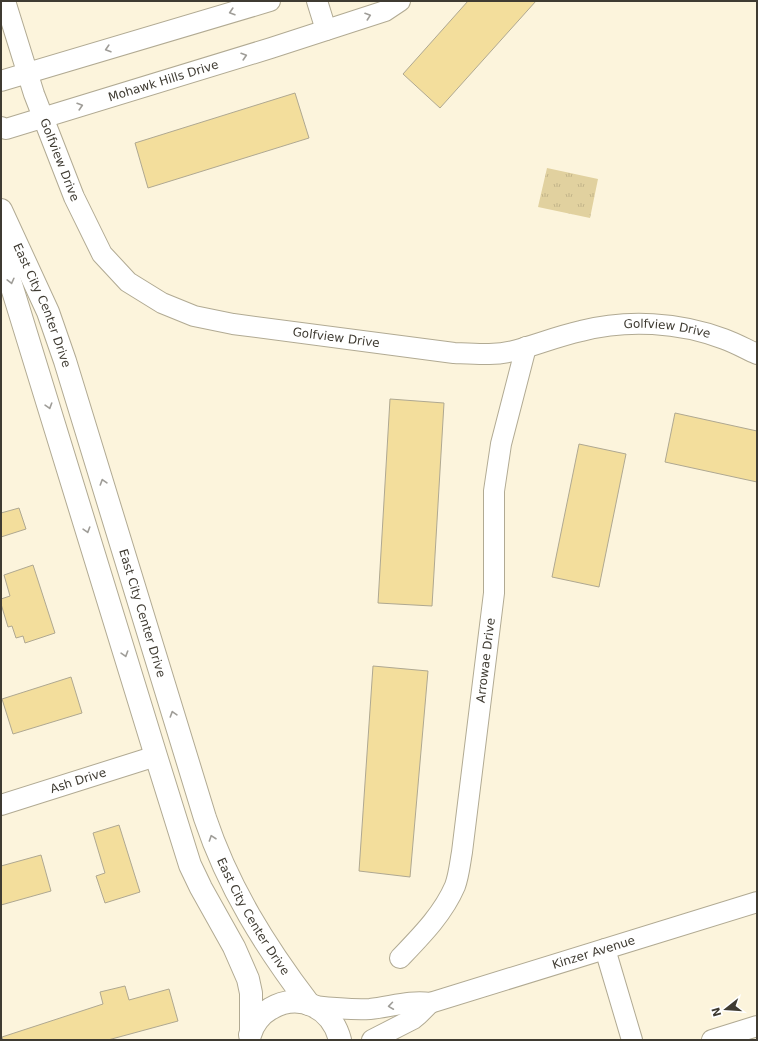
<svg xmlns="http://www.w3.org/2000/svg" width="758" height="1041" font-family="'DejaVu Sans',sans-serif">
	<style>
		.grass { fill: url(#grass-tufts) }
		.building { fill: #f3de9c; stroke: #afa891 }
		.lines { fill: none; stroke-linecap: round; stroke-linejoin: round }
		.street-casing { stroke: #b1aa93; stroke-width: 22 }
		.secondary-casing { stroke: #b1aa93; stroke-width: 24 }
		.street { stroke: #fff; stroke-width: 20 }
		.secondary { stroke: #fff; stroke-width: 22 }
		.oneway { stroke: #9f9d98 }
		.labels { text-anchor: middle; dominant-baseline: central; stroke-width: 3; stroke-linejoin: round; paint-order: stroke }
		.street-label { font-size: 12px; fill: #3f3b32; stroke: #fff }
	</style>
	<defs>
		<pattern id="grass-tufts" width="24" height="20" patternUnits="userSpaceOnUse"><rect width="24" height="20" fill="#e1d19f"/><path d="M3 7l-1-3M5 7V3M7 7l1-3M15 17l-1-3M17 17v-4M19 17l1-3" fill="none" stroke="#c2b489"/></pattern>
	</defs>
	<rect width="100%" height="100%" fill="#fcf4dc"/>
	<!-- grass -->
	<path class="grass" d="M547,168l51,11 -8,39 -52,-11z"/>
	<!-- building -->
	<g class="building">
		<path d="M468,1h68l-96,107 -37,-34z"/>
		<path d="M295,93l14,45 -161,50 -13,-45z"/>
		<path d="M390,399l54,4 -12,203 -54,-3z"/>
		<path d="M675,413l82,18v51l-92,-20z"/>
		<path d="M579,444l47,10 -27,133 -47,-10z"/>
		<path d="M19,508l7,21 -25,8v-24z"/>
		<path d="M33,565l22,68 -30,10 -2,-7 -7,2 -4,-12 -4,1 -7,-23v-5l9,-3 -6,-21z"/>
		<path d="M373,666l55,5 -18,206 -51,-6z"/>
		<path d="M71,677l11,36 -69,21 -11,-35z"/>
		<path d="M119,825l21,67 -35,11 -9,-27 9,-3 -12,-40z"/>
		<path d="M41,855l10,36 -50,14v-39z"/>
		<path d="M125,986l4,14 40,-11 9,32 -70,19h-105l-1,-3 101,-33 -3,-12z"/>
	</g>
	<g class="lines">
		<!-- street casing -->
		<g class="street-casing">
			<g id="street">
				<path id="s1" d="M5,1l29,93 40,103 28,57 26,28 34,21 32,13 39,8 221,29c21,1 43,3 63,-3 21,-6 42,-14 64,-19 46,-12 98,-9 143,8 11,4 22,10 33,15"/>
				<path d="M317,1l9,29"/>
				<path d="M1,81l269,-80"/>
				<path id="s2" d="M1,127l5,2 265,-81 114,-37 15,-10"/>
				<path id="s3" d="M1,805l155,-49"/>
				<path d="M605,949l27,91"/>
				<path id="s4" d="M400,958c21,-22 43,-44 55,-72 4,-11 5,-23 7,-34l32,-259v-102l7,-47 25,-97"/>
				<path id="s5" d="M314,1006c18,2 37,4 56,3 20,-2 40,-9 60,-6l327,-101"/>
				<path d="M372,1040l41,-21 6,-5 11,-11"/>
				<path d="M712,1040l45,-14"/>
			</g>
		</g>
		<!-- secondary casing -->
		<g class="secondary-casing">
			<g id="secondary">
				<path id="s6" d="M1,210l47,102 17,49 140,457c23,69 60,128 104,186"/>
				<path d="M1,229l9,52 146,475 34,109 11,23 33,59 14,32 3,14v37"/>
				<path d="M250,1035c3,-11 11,-21 20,-26 30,-18 62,-1 70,31"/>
			</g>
		</g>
		<!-- street -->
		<use href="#street" class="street"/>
		<!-- secondary -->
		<use href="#secondary" class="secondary"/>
	</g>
	<!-- one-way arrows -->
	<defs><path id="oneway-chevron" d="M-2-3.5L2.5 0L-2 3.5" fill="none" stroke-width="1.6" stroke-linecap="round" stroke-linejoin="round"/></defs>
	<g class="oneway">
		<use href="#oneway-chevron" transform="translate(232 12) rotate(163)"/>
		<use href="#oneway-chevron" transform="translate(368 16) rotate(-19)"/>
		<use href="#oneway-chevron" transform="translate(108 49) rotate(163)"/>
		<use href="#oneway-chevron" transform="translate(244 56) rotate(-17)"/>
		<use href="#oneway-chevron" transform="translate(80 106) rotate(-17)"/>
		<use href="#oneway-chevron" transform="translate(11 281) rotate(76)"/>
		<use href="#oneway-chevron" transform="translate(49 406) rotate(73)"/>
		<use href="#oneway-chevron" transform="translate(103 482) rotate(-107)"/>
		<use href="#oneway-chevron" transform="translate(87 530) rotate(73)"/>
		<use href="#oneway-chevron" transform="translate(125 654) rotate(73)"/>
		<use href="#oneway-chevron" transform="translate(173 714) rotate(-107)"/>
		<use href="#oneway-chevron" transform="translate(212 838) rotate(-109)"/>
		<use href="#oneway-chevron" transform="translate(391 1006) rotate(172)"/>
	</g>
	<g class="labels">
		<!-- street labels -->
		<g class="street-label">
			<text stroke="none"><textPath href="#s2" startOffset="170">Mohawk Hills Drive</textPath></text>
			<text stroke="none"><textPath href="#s1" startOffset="168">Golfview Drive</textPath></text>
			<text stroke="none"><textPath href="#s6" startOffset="104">East City Center Drive</textPath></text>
			<text stroke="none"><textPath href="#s1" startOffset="864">Golfview Drive</textPath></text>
			<text stroke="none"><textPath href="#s1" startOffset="528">Golfview Drive</textPath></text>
			<text stroke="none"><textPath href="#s6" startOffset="428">East City Center Drive</textPath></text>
			<text stroke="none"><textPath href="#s4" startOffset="319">Arrowae Drive</textPath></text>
			<text stroke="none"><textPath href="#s3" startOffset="81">Ash Drive</textPath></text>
			<text stroke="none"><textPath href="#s6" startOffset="752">East City Center Drive</textPath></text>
			<text stroke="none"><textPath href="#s5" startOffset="288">Kinzer Avenue</textPath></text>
		</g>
	</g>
	<!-- border -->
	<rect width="758" height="1041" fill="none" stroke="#3f3b32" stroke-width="4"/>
	<!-- north arrow -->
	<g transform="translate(726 1009) rotate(253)" stroke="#ffffff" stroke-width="3" paint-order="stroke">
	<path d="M0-3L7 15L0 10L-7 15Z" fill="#3f3b32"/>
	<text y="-6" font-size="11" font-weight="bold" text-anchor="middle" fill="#3f3b32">N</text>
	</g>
</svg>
